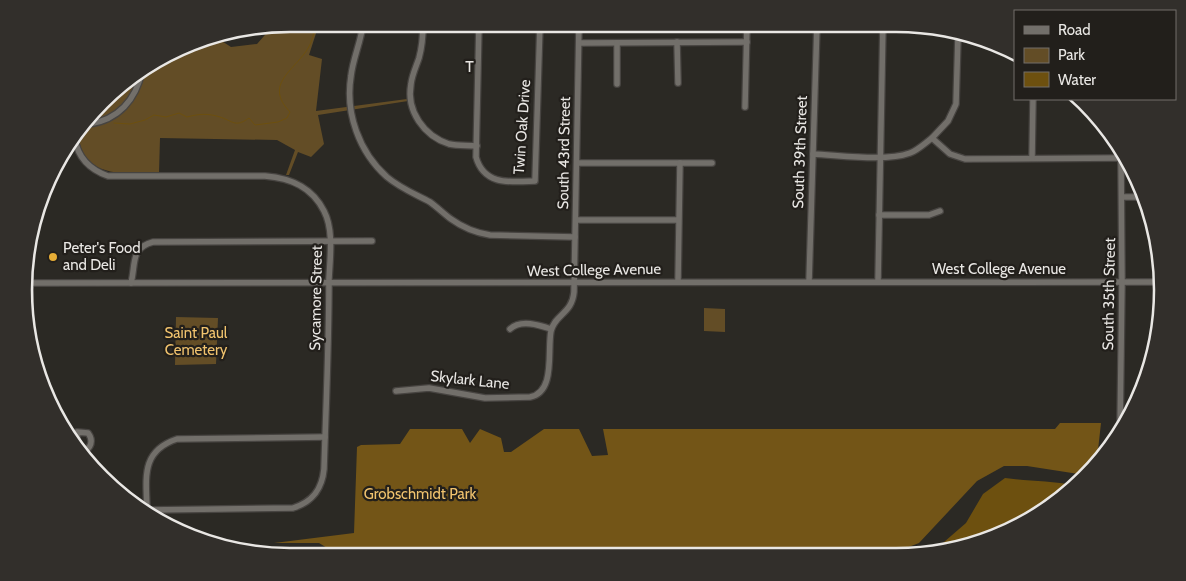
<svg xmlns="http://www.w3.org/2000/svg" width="1186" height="581" font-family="Cabin,sans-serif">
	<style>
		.green { fill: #634d26 }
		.forest { fill: #735517 }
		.water { fill: #6d500f }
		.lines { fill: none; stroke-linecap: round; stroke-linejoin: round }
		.stream { stroke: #6d500f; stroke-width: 1 }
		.minor-casing { stroke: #474441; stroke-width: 8 }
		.minor { stroke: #726f6a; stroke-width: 5.5 }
		.poi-dot { fill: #e6ad36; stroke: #221f1b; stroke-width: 2 }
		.labels { text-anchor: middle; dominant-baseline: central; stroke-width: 4.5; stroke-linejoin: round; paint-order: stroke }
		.street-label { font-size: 15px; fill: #e9e7e4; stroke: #221f1b }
		.poi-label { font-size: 15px; fill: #e9e7e4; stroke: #221f1b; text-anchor: start }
		.park-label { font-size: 15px; fill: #f1c36e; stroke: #221f1b }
		.neighbourhood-label { font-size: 16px; letter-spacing: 1px; fill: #e9e7e4; stroke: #221f1b }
		.rim { fill: none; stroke: #e9e7e4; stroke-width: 2.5 }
	</style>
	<rect width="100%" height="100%" fill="#2b2924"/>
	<!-- green -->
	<g class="green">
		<path d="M291,24h28l-10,31 13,4 -6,52 91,-12 1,2 -90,14 6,29 -13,13 -13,-5 -9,23h-3l9,-25 -18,-10 -117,-2 -1,35c-34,0 -74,7 -81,-37l50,-57 76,-41 10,-2 17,11 26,-3 15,-17z"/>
		<path d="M704,308l21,1v23l-21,-1z"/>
		<path d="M176,317l42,1 -2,46 -41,1z"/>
	</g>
	<!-- forest -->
	<path class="forest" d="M1060,423h41l-4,36 2,2 -14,14 -58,-9h-23l-27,15 -58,62 -31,12 -320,1 -1,-7 -235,2 -13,-8h-45l80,-10 3,-86 4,-2 39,-1 10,-15h52l8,14 10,-14 21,9 3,14h7l33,-23h35l13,27 16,-1 -5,-26h452z"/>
	<!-- water -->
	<path class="water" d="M1005,478c24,3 46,3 70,7l-17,17 -61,35 -68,18 37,-32 17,-29z"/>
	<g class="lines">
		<!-- stream -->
		<path class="stream" d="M114,123l16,1 15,-4 9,-5 12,2 13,-4 8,4c11,-3 21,-4 33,0 13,4 15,11 29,1l6,7 23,-3 9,-4 3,-6c-26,-27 2,-40 17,-62 5,-7 7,-18 9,-26"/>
		<!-- minor casing -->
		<g class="minor-casing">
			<g id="minor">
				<path d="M363,24c-2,18 -10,34 -12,52 -6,37 8,76 36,101 13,11 28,17 43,25 7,5 14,12 21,17 11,8 26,14 39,16l85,2"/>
				<path d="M423,24c0,11 -1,23 -4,34 -3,9 -7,17 -8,26 -5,27 13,52 38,60 9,2 19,1 28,2"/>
				<path d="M479,24l-3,133c8,29 35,25 59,24l5,-157"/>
				<path d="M677,42l1,41"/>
				<path d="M579,43l168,-1"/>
				<path d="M617,43v41"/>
				<path d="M745,107l2,-83"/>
				<path d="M89,124c29,-4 47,-24 53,-53"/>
				<path d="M932,138l16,-17 8,-17 2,-68"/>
				<path d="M75,139c3,19 16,31 33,37h157c26,2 47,11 59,35 10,19 6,47 5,68 0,63 -3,127 -5,190 -2,21 -12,33 -31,39l-145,2"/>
				<path d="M813,154c26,1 73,8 97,-1 8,-3 15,-10 22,-15l18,16 15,5 156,-1"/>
				<path d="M1032,158l1,-59"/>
				<path d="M578,163h134"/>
				<path d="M1122,197h22"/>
				<path d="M879,215h50l11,-4"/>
				<path d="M576,220h102"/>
				<path d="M30,236v102"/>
				<path d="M678,281l2,-118"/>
				<path d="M878,281l5,-257"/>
				<path d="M809,282l8,-258"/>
				<path d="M27,283l1133,-1"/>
				<path d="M131,283c5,-19 -1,-35 22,-41l219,-1"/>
				<path d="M510,329c11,-10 29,-4 41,0"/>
				<path d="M396,391l33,-3 56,10 45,-1c26,-5 17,-46 21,-66 4,-17 21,-17 23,-39l5,-268"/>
				<path d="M1120,431l2,-149 -1,-124"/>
				<path d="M77,445v-13l11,1c6,8 3,15 -5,19"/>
				<path d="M147,509c-1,-32 -6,-58 30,-70l148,-2"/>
			</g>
		</g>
		<!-- minor -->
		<use href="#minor" class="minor"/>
	</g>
	<!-- markers -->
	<circle class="poi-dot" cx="53" cy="257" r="5"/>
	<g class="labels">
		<!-- street labels -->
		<g class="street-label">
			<text transform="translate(522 127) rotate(-86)">Twin Oak Drive</text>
			<text transform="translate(800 152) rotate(-88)">South 39th Street</text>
			<text transform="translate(564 153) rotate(-89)">South 43rd Street</text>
			<text x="999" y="269">West College Avenue</text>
			<text transform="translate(594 270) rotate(-1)">West College Avenue</text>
			<text transform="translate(1109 294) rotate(-89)">South 35th Street</text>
			<text transform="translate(316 298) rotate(-89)">Sycamore Street</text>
			<text transform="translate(470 380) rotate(6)">Skylark Lane</text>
		</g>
		<!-- poi labels -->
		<g class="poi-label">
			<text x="63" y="248">Peter's Food<tspan x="63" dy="17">and Deli</tspan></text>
		</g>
		<!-- park labels -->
		<g class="park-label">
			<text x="196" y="333">Saint Paul<tspan x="196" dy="17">Cemetery</tspan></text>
			<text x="420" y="494">Grobschmidt Park</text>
		</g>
		<!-- neighbourhood labels -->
		<g class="neighbourhood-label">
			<text x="470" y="66">T</text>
		</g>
	</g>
	<!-- crop -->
	<path d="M0 0H1186V581H0ZM290 32H896A258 258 0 0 1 1154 290V290A258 258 0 0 1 896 548H290A258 258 0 0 1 32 290V290A258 258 0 0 1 290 32Z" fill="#322f2b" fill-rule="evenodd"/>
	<path class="rim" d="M290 32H896A258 258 0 0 1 1154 290V290A258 258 0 0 1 896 548H290A258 258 0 0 1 32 290V290A258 258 0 0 1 290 32Z"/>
	<!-- legend -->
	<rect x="1014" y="10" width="162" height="90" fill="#221f1b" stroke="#726f6b"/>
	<rect x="1024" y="26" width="25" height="8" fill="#726f6a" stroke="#726f6b"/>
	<text x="1058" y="35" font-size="15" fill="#e9e7e4">Road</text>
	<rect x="1024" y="48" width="25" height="15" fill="#634d26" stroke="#726f6b"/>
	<text x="1058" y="60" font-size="15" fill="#e9e7e4">Park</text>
	<rect x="1024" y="72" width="25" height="15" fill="#6d500f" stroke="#726f6b"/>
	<text x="1058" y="85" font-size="15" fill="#e9e7e4">Water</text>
</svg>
